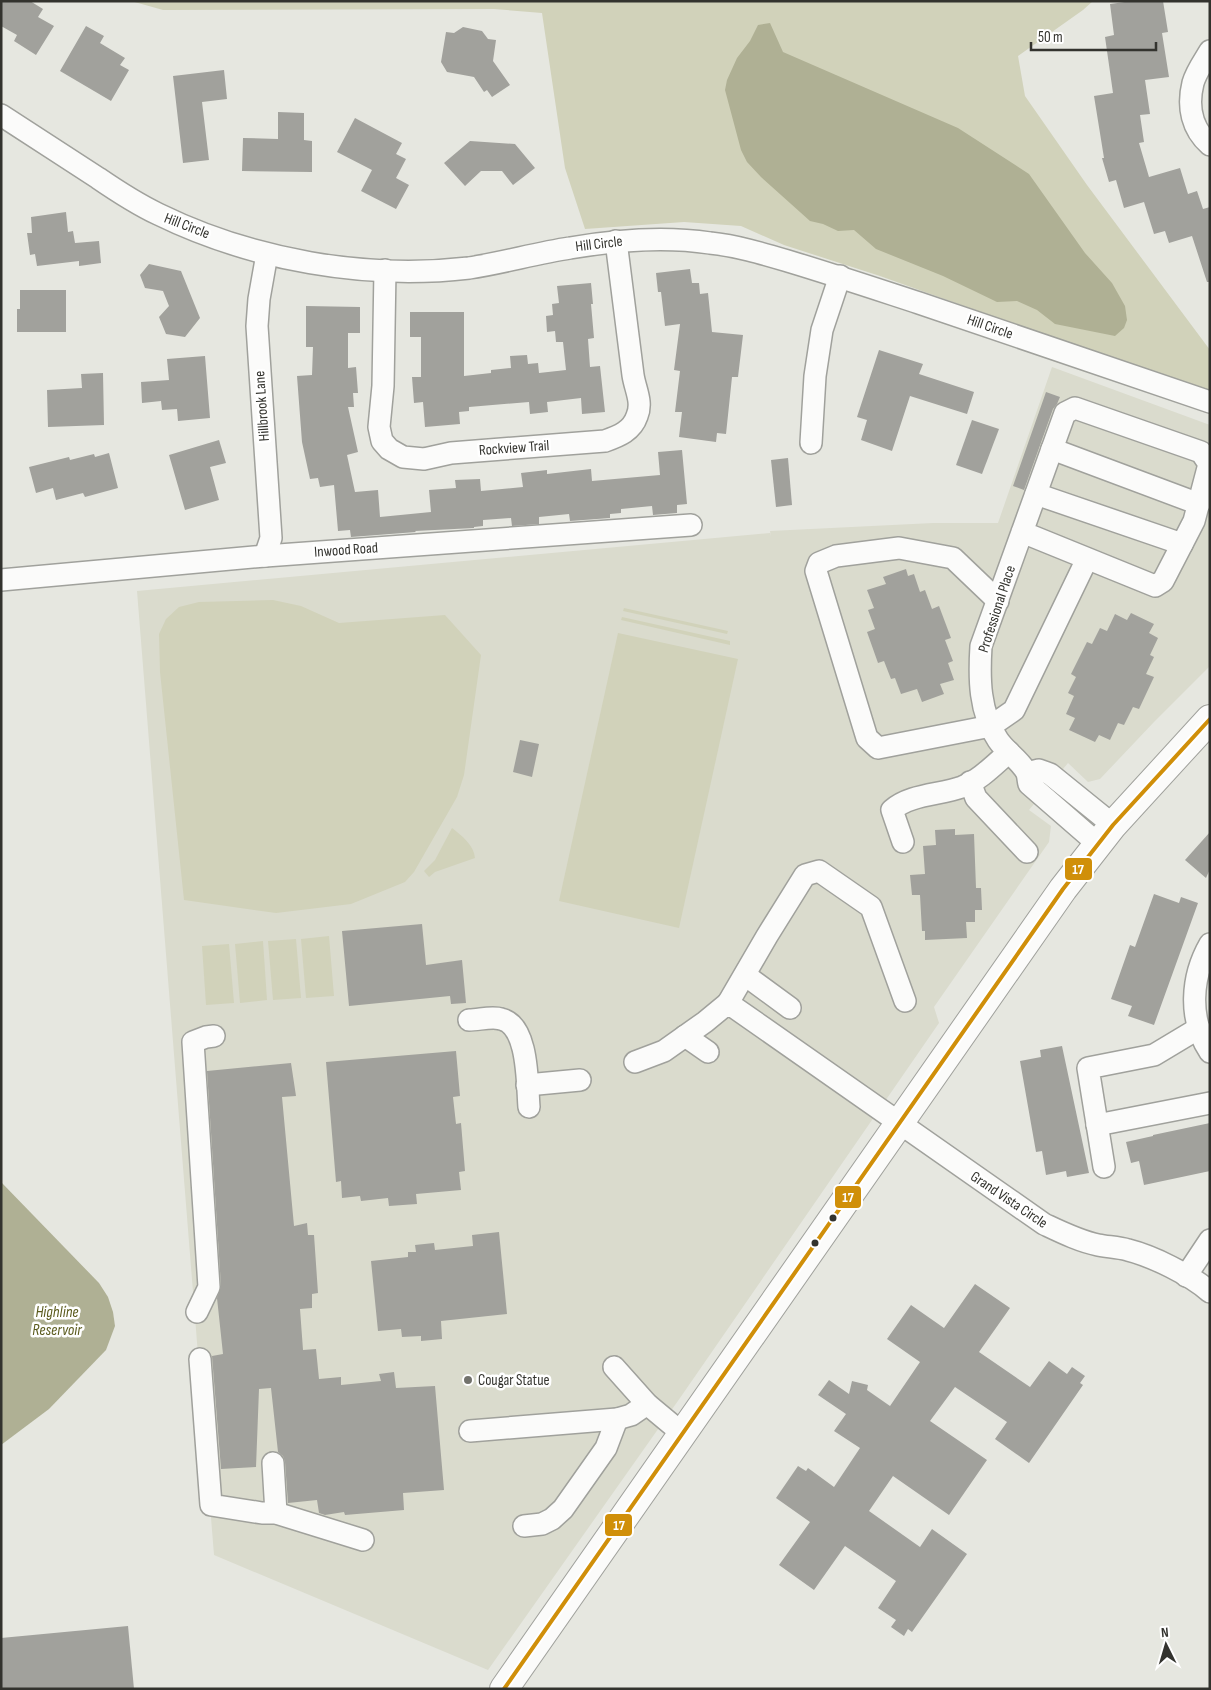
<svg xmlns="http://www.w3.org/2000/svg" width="1211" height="1690" font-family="'Sofia Sans Condensed',sans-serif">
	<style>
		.built { fill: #dadbcd }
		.green { fill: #d1d2ba }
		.water { fill: #afb094 }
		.building { fill: #a1a19c }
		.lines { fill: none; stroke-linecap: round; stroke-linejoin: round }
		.minor-casing { stroke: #a0a19c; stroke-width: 24 }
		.major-casing { stroke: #a0a19c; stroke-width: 30 }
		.minor { stroke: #fbfbfa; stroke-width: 21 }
		.major { stroke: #fbfbfa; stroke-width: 28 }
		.bus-1-casing { stroke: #fff; stroke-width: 8 }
		.bus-1 { stroke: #d08f09; stroke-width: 4 }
		.bus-dot { fill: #33332e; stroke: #fff; stroke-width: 2 }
		.poi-dot { fill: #72726c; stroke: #fff; stroke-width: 2 }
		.labels { text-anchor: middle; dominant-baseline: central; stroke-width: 5; stroke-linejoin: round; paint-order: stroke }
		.street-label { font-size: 15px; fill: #33332e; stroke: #fff }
		.poi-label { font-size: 15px; fill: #33332e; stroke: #fff; text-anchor: start }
		.water-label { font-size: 16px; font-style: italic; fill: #5b5b1d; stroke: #fff }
		.line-badge { stroke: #fff; stroke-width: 2 }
		.badge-label { font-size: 14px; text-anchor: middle; font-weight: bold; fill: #fff }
	</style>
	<rect width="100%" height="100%" fill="#e6e7e0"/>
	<!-- built -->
	<path class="built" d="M1052,367l158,58v241l-56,56 -54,57 -12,3 -20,-19 -39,47 22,16 -2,16 -115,165 5,16 -259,375 -192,272 -274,-115 -77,-964 633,-58 1,4 -1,-6 163,-8h65z"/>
	<!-- green -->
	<g class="green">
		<path d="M131,1h962l-10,9 -65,46 7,40 62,89 123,165v44l-330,-118 -96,-31 -43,-19 -57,-4 -99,7 -20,-61 -23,-155 -48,-4 -331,1z"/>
		<path d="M273,600l28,6 38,17 106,-8 36,40 -17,120 -7,22 -43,75 -9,10 -54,22 -75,9 -92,-13 -24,-228 -1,-38 7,-15 13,-12 20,-5z"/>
		<path d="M624,608l104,23 -1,3 -104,-23z"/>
		<path d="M622,617l108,24v4l-109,-25z"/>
		<path d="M618,633l120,26 -59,269 -120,-27z"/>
		<path d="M452,828c10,8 22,17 23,30l-40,14 -6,5 -5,-6 11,-11z"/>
		<path d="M329,936l5,60 -28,2 -5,-59z"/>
		<path d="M296,939l5,59 -28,2 -5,-59z"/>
		<path d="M263,941l4,59 -27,3 -5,-59z"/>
		<path d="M229,944l5,59 -28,2 -4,-59z"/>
	</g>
	<!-- water -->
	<g class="water">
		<path d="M770,23l13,29 175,76 71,46 56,79 27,30 13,23 2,14 -3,8 -9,8 -60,-12 -18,-14 -20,-9 -20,1 -54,-26 -67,-27 -22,-19 -16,1 -15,-7 -13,-3 -49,-44 -14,-15 -6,-12 -16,-60 2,-10 10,-22 13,-17 8,-16z"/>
		<path d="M1,1182l98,101 9,14 5,15 2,14 -9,24 -57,59 -48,36z"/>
	</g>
	<!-- building -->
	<g class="building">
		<path d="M1,1h29l13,8 -5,8 16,9 -18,29 -22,-14 3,-6 -16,-9z"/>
		<path d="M1132,1h31l5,31 -6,1 7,44 -24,3 5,34 -10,1 4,27 -5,1 10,34 31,-9 8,26 9,-3 6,18 7,-2v75h-3l-15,-46 -23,7 -4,-12 -11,3 -10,-32 -20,6 -8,-28 -7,2 -7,-24h2l-10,-62 19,-3 -8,-56 9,-2 -4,-31z"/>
		<path d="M86,26l18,10 -4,7 25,15 -5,7 9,5 -18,31 -51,-30z"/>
		<path d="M463,27l19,4 6,8 8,1 -3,21 17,24 -18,12 -5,-7 -3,2 -10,-15 -27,-5 -6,-10 5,-30 8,1z"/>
		<path d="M224,70l3,29 -25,3 7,58 -26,3 -10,-87z"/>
		<path d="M278,112l26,1v27l8,1v31l-70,-1 1,-33 35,1z"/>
		<path d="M355,118l47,25 -6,11 10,5 -10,19 13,7 -13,24 -35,-18 11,-21 -35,-18z"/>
		<path d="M470,141l45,3 20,24 -22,17 -11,-14h-21l-16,15 -21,-23z"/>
		<path d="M66,212l2,20 5,-1 2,12 24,-2 2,22 -22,3v-5l-42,5 -2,-12 -5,1 -3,-22h5l-1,-16z"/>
		<path d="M149,264l32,7 19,47 -15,19 -19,-3 -7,-17 10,-11 -6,-15 -18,-3 -5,-13z"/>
		<path d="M690,269l2,14h7l1,11 8,-1 4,39 31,3 -5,42h-6l-6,57 -9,-1 -1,9 -37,-5 3,-25h-7l5,-41 -6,-1 6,-46 -15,2 -4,-34h-3l-2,-19z"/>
		<path d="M591,283l2,21h-2l3,34 -6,1 2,28 10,-1 5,46 -23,2 -1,-16 -34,4 1,10 -18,2 -1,-12 -60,5v4l-10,1 1,12 -35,3 -2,-25 -9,1 -2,-26h9v-40h-11v-25h54v64l27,-3v-3l20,-2 -1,-12 17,-1 1,9 10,-1 1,10 27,-3 -3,-28h-7l-1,-11 -8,1 -1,-16 7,-1 -1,-11 7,-1 -2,-17z"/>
		<path d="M20,290h46v42h-49v-23h3z"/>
		<path d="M306,306l54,1v26h-12v35l8,-1 2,26h-5l1,14h-6l10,45 -11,3 8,37 23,-2 2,27 51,-5 -2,-22 27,-2 -1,-8 25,-1 1,12 42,-4 -2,-14 26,-3v4l44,-5 1,12 68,-6 -2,-23 24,-2 5,54 -10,1v8l-24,2 -1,-9 -31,3v4l-11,1v4l-40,3 -1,-7 -30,3v7l-27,2 -1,-8 -28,2v6l-9,1v1l-59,3 1,1 -65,5 -1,-7 -12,1 -4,-46 -14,2 -2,-9 -8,1 -8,-37 -5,-66 15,-1 1,-28h-7z"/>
		<path d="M879,350l44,14 -4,10 55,18 -7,22 -57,-18 -18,55 -31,-11 6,-20 -10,-3z"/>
		<path d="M205,356l5,62 -32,3 -1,-12 -15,1 -1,-9 -19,2 -1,-21 28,-2 -2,-21z"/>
		<path d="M103,373l1,52 -56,2 -1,-37 35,-2 -1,-14z"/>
		<path d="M1046,392l14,5 -3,7 -4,5 -29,81 -11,-4z"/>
		<path d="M972,420l27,9 -17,45 -26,-9z"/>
		<path d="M219,440l7,23 -16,4 9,33 -34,10 -16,-55z"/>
		<path d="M109,453l9,35 -33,9 -2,-4 -27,7 -3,-12 -17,5 -7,-26 40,-10 1,3 24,-6 1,3z"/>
		<path d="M788,458l4,47 -16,2 -5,-47z"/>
		<path d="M906,569l2,7 6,-2 6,18 5,-2 7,19 7,-3 12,32 -6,2 8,21 -5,2 6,17 -14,4 4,10 -22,8 -5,-13 -16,5 -6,-16 -4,1 -7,-18 -6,2 -11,-31 8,-3 -7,-19 6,-2 -7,-18 19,-6 -3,-7z"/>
		<path d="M1131,613l23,11 -5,9 9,5 -8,17 4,2 -8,17 8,3 -15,32 -6,-2 -9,18 -6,-2 -8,17 -11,-5 -4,7 -26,-12 6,-12 -9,-4 8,-18 -6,-3 8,-16 -5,-3 16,-32 5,2 8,-16 7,3 8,-17 12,6z"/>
		<path d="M520,740l19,4 -7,33 -19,-5z"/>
		<path d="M955,829v6l19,-1 2,54h5l1,22h-7v12h-9l1,16 -42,2v-9h-3l-2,-36h-8l-2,-20 15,-1 -2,-28 13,-1 -1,-15z"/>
		<path d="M1210,832v37l-4,9 -21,-18z"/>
		<path d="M1154,894l25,9 2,-6 17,6 -44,122 -26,-9 4,-10 -21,-7 19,-54 5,2z"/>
		<path d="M422,924l4,41 36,-5 4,43 -15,1 -1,-8 -101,10 -7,-75z"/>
		<path d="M1062,1046l27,127 -22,4 -1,-6 -20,4 -4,-24 -6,1 -16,-91 21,-4 -1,-7z"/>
		<path d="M456,1051l4,45 -7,1 3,27 5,-1 4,48 -6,1 2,18 -45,4 1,10 -28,2 -1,-8 -27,3 -1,-5 -18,2 -1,-17 -5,1 -10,-120z"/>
		<path d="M291,1063l5,33 -14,1 12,129 13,-3 1,12h6l4,58 -6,1v14l-12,1 3,41 13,-1 3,30 22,-2v8l40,-4 -2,-7 15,-2 2,16 39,-2 9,104 -41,3 1,17 -59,5 -1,-3 -19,3 -6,-2 -2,-13 -29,3 -3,-41 -2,-6 -5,-4 -7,-64 -12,1 -3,78 -35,2 -9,-113 11,-2 -6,-56 4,-12 -14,-215z"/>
		<path d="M1210,1123v48l-66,14 -5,-24 -8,2 -5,-21 27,-6v-1z"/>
		<path d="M499,1232l8,82 -66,7 1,18 -21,2v-5l-19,1 -1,-8 -23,2 -7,-70 37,-4v-5h8l-1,-7 19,-2 1,7 38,-4 -1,-11z"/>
		<path d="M975,1284l35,24 -31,44 51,35 19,-26 18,13 5,-7 13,9 -5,7 3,2 -54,78 -34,-24 12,-17 -52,-35 -25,34 57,39 -38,55 -56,-39 -24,35 51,36 12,-18 35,25 -55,78 -4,-3 -4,7 -13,-9 5,-7 -18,-12 18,-27 -51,-35 -31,44 -35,-25 31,-43 -34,-24 22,-32 8,5 2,-3 26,19 26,-39 -26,-17 12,-17 -28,-19 11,-15 20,14 3,-13 16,4 -1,5 23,16 30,-44 -33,-23 24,-34 33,23z"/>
		<path d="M128,1626l6,63h-133v-51z"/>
	</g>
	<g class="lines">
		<!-- minor casing -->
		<g class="minor-casing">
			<g id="minor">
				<path d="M1210,51c-6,10 -14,21 -17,32 -6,24 -1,46 17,62"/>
				<path d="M1,115c32,21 65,42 97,63 19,13 39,26 60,36 94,46 208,66 311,54 34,-5 67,-15 101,-20 46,-8 94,-12 140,-5 28,3 54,11 81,19 43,13 85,27 128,41 97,33 194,66 291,99"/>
				<path d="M385,270l-2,116 -4,41 3,14 7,8 14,8 21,2 27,-6 154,-12c14,-5 27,-10 32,-25 6,-14 -2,-27 -4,-41 -6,-45 -11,-89 -17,-134"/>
				<path d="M811,443l4,-67 7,-46 18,-54"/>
				<path d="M1052,449l147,55"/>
				<path d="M1036,494l146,50"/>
				<path d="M1022,532l133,54 8,-5 31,-60 15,-57 -8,-12 -126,-44 -10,5 -84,233c-2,32 -2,66 17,94 8,12 22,20 29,33 1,3 1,8 2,11l69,60"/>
				<path d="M265,556l6,-18 -14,-212 2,-27 8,-45"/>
				<path d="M1,580l264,-24 426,-31"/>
				<path d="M998,601l-45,-43 -54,-10 -63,8 -17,7 -3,8 51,167 11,10 113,-22 23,-16 73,-151"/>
				<path d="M1027,773l12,-3 11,4 63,51"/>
				<path d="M970,782l6,16 51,54"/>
				<path d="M903,842l-11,-32c18,-16 48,-15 70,-23 18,-7 33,-23 47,-35"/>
				<path d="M1210,944c-19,33 -22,75 0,108"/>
				<path d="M745,975l45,33"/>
				<path d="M728,1003l39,-67 38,-61 14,-4 52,36 34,94"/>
				<path d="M469,1020c10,0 23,-4 32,-1 28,6 26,65 28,88"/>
				<path d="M685,1036l23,16"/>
				<path d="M635,1062l29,-11 41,-29 23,-19 316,221c17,8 35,17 54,21 10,2 20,2 30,5 24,6 63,25 82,42"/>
				<path d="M527,1085l53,-5"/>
				<path d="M1097,1125l113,-22"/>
				<path d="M1104,1167l-16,-99 66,-13 45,-27"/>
				<path d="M1186,1276l24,-36"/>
				<path d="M197,1312l12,-25 -16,-245 13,-5 8,-1"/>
				<path d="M200,1359l11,146 51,8h14l87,27"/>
				<path d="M614,1367l33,37 36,30"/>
				<path d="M470,1431l147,-12 14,-4 16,-11"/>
				<path d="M273,1463l3,50"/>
				<path d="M524,1526l18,-2 10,-5 11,-10 43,-61 11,-29"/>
			</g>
		</g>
		<!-- major casing -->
		<g class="major-casing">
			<path id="major" d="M504,1689l559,-800 50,-64 97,-106"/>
		</g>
		<!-- minor -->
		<use href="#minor" class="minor"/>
		<!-- major -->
		<use href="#major" class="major"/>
		<!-- bus-1 casing -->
		<g class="bus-1-casing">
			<path id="bus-1" d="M504,1689l559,-800 50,-64 97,-106"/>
		</g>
		<!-- bus-1 -->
		<use href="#bus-1" class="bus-1"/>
	</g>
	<!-- markers -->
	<g class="bus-dot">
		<circle cx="833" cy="1218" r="4.5"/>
		<circle cx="815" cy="1243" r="4.5"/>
	</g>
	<circle class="poi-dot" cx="468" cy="1380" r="5"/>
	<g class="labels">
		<!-- street labels -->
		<g class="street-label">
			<text transform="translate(187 226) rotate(21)">Hill Circle</text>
			<text transform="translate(599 244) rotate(-7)">Hill Circle</text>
			<text transform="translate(990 327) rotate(19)">Hill Circle</text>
			<text transform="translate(262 406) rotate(-94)">Hillbrook Lane</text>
			<text transform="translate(514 448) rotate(-4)">Rockview Trail</text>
			<text transform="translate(346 550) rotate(-4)">Inwood Road</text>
			<text transform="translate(997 609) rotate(-72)">Professional Place</text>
			<text transform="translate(1009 1200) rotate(34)">Grand Vista Circle</text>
		</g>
		<!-- poi labels -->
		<g class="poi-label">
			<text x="478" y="1380">Cougar Statue</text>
		</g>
		<!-- water labels -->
		<g class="water-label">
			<text x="57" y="1312">Highline<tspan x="57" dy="18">Reservoir</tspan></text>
		</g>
	</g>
	<g class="line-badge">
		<rect x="1064" y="857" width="29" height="24" rx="5" fill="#d08f09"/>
		<rect x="834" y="1185" width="28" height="24" rx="5" fill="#d08f09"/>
		<rect x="604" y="1513" width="29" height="24" rx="5" fill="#d08f09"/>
	</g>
	<g class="badge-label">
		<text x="1078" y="874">17</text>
		<text x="848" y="1202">17</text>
		<text x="619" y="1530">17</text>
	</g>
	<!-- border -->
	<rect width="1211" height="1690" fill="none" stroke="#33332e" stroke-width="5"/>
	<!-- north arrow -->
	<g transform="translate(1166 1645) rotate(355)" stroke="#ffffff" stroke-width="4" paint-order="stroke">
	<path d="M0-4L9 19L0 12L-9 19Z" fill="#33332e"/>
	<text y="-8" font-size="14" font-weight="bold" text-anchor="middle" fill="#33332e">N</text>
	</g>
	<!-- scale -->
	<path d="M1031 42v8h125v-8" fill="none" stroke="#33332e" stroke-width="2.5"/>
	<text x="1038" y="42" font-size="15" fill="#33332e" stroke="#ffffff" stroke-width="4" paint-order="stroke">50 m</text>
</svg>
